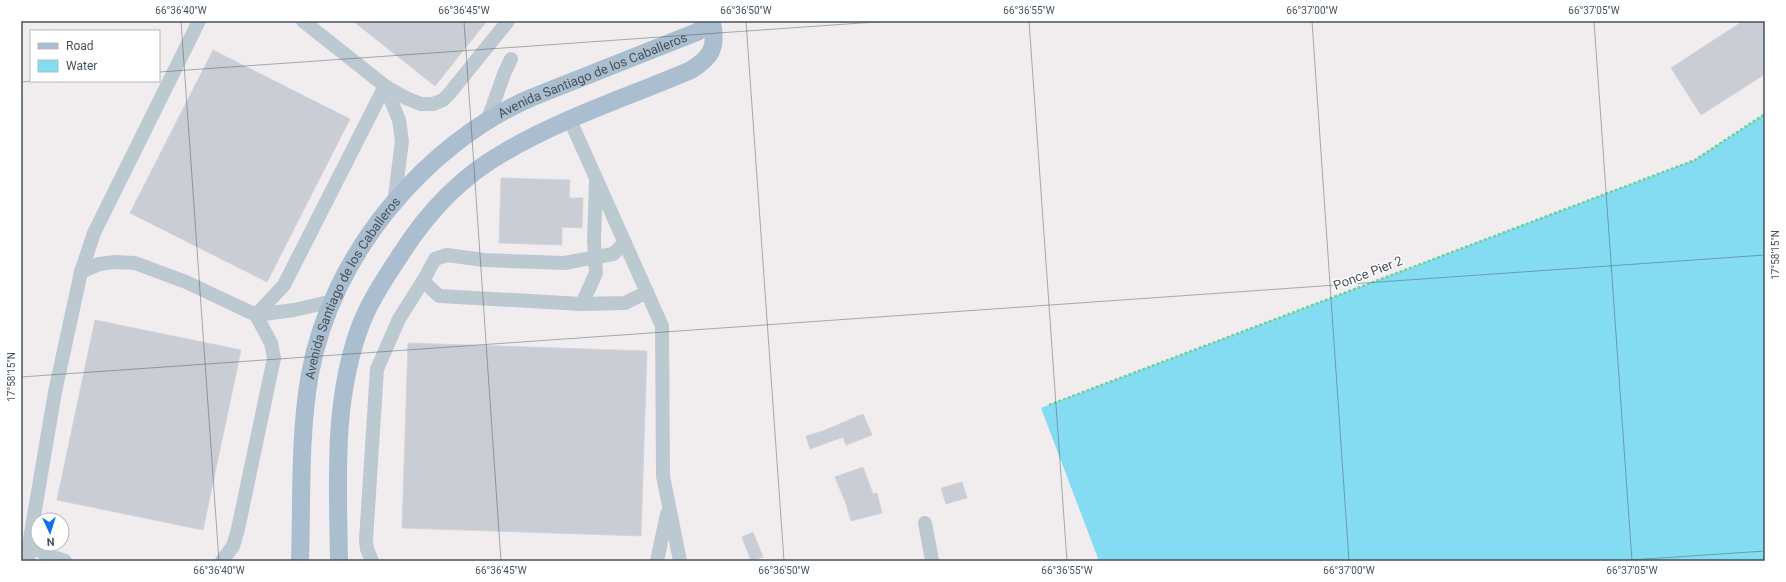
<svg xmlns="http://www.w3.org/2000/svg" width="1786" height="582" font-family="Roboto,sans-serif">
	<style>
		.water { fill: #83dcf1 }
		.building { fill: #cacdd3; stroke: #d1d4da }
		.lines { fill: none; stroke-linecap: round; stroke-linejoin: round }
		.path { stroke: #6fd19f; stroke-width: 2.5; stroke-dasharray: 3 2; stroke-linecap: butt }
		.minor { stroke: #bdc9d1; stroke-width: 14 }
		.major { stroke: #abbecf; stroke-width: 18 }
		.ticks { fill: none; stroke: #45525c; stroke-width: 1; stroke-opacity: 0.45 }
		.labels { text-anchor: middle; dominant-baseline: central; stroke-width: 3; stroke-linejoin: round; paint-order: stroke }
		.street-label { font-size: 13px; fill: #45525c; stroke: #fff }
		.neatline { fill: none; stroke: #45525c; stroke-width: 1.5 }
		.ticks-label { font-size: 10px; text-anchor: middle; fill: #45525c }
	</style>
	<rect width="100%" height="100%" fill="#f1edee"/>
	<!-- water -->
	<path class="water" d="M1765,114v447h-666l-58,-153 654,-248z"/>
	<!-- building -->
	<g class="building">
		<path d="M353,21h134l-52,65z"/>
		<path d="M1743,21h22v53l-64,41 -30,-47z"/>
		<path d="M213,50l137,69 -83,163 -137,-69z"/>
		<path d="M501,178l69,2 -1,18h14l-1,30 -20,-1v18l-63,-2z"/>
		<path d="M95,320l146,30 -38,180 -146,-30z"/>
		<path d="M408,343l239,8 -6,185 -239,-8z"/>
		<path d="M863,414l9,21 -26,10 -3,-8 -33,12 -4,-13 17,-5z"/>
		<path d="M863,467l10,27 4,-1 5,20 -31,8 -6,-20 -10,-24z"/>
		<path d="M962,482l5,16 -21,6 -5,-16z"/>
		<path d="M753,532l10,25 -12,4 -9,-24z"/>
	</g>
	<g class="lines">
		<!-- path -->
		<path class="path" d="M1049,405l646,-245 70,-46"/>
		<!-- minor -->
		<g class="minor">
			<path d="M303,21l82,65 21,12 15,6h12l10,-4 6,-6 59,-73"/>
			<path d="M385,86l14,34 3,21 -8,63"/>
			<path d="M488,119l16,-45 7,-15"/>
			<path d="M570,120l92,206 1,150 17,85"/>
			<path d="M81,272l18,-8 16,-2 20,1 51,19 70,33 38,-5 39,-9"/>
			<path d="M423,281l12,-22 12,-4 37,5 80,3 49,-9 12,-11"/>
			<path d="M582,304l14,-31 -2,-32 2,-60"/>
			<path d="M925,523l7,37"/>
			<path d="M29,545l18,10 18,6"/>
			<path d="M28,561l1,-16 26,-153 26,-120 13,-39 105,-212"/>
			<path d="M222,561l11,-15 5,-17 36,-171 -3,-15 -15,-28 28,-30 101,-199"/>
			<path d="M372,561l-5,-12 -1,-9 11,-171 22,-50 24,-38 16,15 143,8 43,-1 22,-11"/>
			<path d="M657,561l10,-47"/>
		</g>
		<!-- major -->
		<g class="major">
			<path id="s1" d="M300,561c2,-62 -1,-126 10,-187 21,-118 115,-231 223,-277l164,-65 15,-10"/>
			<path d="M339,561c-1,-80 -7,-160 22,-237 10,-25 25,-47 40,-70 26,-41 60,-77 102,-101 59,-35 125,-56 188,-83 21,-13 26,-23 21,-48"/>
		</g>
	</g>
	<!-- ticks -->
	<path class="ticks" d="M181,21l38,540M464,21l37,540M746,21l38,540M1029,21l38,540M1312,21l37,540M1594,21l38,540M159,72l731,-51M21,82l11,-1M21,377l1744,-122M1616,561l149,-10"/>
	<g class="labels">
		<!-- street labels -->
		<g class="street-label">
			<text stroke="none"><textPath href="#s1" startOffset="620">Avenida Santiago de los Caballeros</textPath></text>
			<text transform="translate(1368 273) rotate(-21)">Ponce Pier 2</text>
			<text stroke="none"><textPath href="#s1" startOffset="284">Avenida Santiago de los Caballeros</textPath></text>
		</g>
	</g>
	<!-- border -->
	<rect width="1786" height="582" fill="none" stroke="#ffffff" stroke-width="44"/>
	<!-- legend -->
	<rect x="30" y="30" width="130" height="52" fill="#ffffff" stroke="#b5babe"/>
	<rect x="38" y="43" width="20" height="6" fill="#abbecf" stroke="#b5babe"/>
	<text x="66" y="50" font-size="12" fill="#45525c">Road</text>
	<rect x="38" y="60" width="20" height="12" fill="#83dcf1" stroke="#b5babe"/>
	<text x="66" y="70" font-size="12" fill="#45525c">Water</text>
	<!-- north arrow -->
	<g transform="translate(50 532) rotate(176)"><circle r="19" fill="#ffffff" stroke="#b5babe"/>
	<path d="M0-3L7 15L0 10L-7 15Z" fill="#0e72ea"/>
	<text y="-6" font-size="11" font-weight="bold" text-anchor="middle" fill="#45525c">N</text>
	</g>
	<rect x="22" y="22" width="1742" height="538" class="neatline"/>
	<g class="ticks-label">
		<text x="181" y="14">66°36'40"W</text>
		<text x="464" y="14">66°36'45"W</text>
		<text x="746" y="14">66°36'50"W</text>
		<text x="1029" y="14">66°36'55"W</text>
		<text x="1312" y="14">66°37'00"W</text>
		<text x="1594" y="14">66°37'05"W</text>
		<text transform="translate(1775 255) rotate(-90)" y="4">17°58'15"N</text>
		<text transform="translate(11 377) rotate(-90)" y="4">17°58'15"N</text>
		<text x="219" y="574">66°36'40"W</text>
		<text x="501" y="574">66°36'45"W</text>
		<text x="784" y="574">66°36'50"W</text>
		<text x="1067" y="574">66°36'55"W</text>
		<text x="1349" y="574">66°37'00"W</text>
		<text x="1632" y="574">66°37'05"W</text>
	</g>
</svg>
